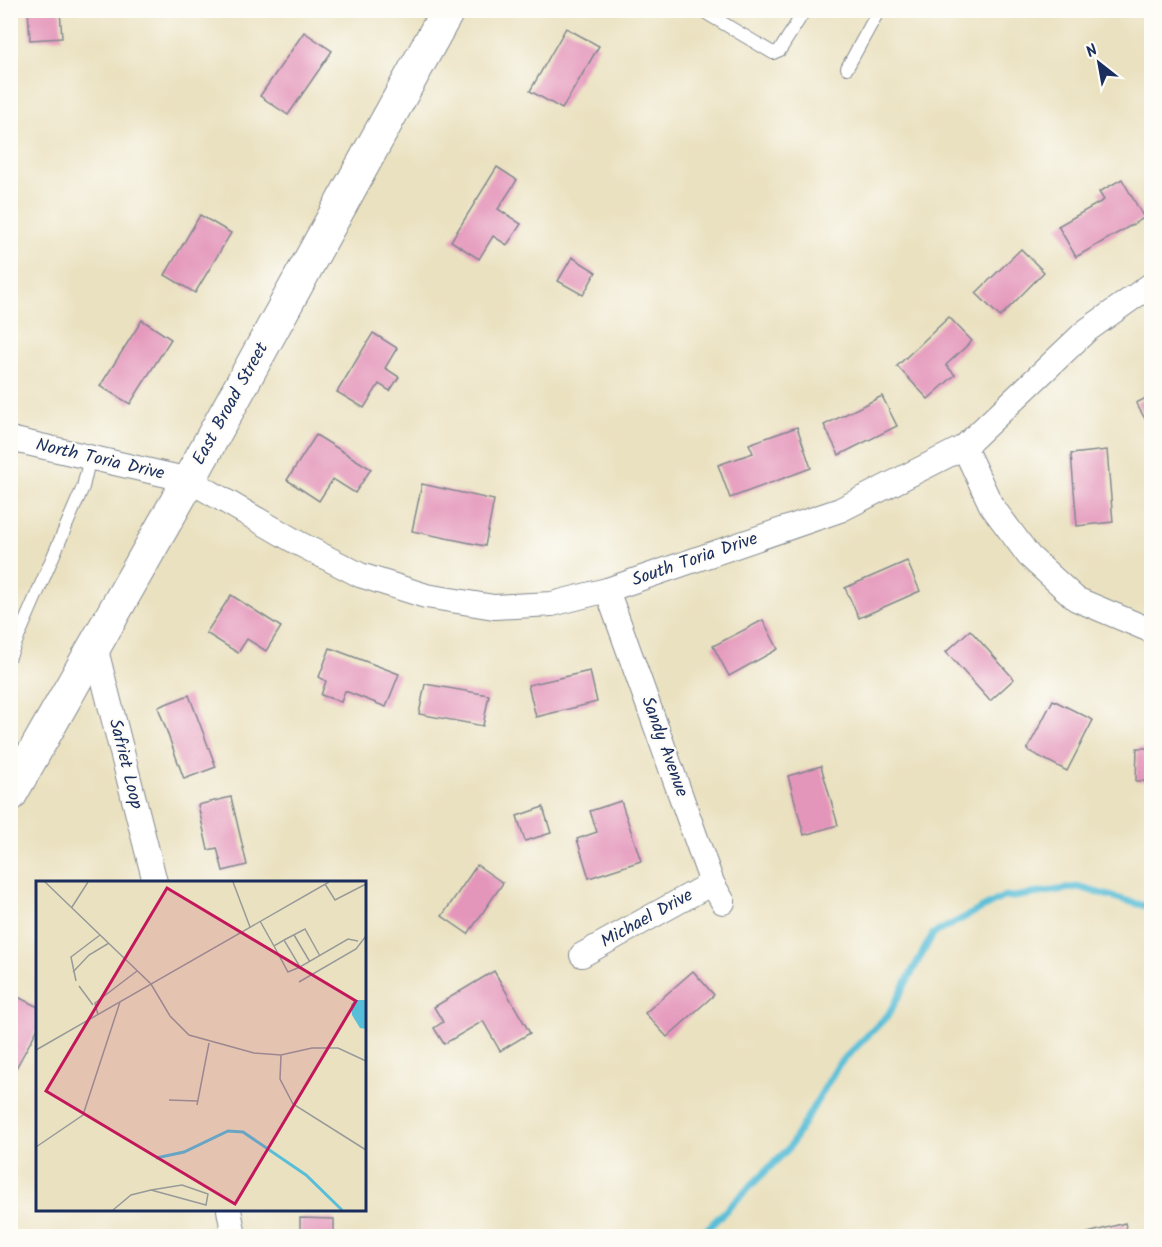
<svg xmlns="http://www.w3.org/2000/svg" width="1162" height="1247" font-family="Kalam,sans-serif">
	<style>
		.lines { fill: none; stroke-linecap: round; stroke-linejoin: round }
		.stream { stroke: #59bed7; stroke-width: 7 }
		.building { fill: #e495ba }
		.service-casing { stroke: #82888f; stroke-width: 14 }
		.minor-casing { stroke: #82888f; stroke-width: 26 }
		.secondary-casing { stroke: #82888f; stroke-width: 35 }
		.service { stroke: #fff; stroke-width: 12 }
		.minor { stroke: #fff; stroke-width: 24 }
		.secondary { stroke: #fff; stroke-width: 33 }
		.labels { text-anchor: middle; dominant-baseline: central; stroke-width: 4.5; stroke-linejoin: round; paint-order: stroke }
		.street-label { font-size: 18px; fill: #1b2f5e; stroke: #fdfcf7 }
		.inset-river { fill: none; stroke: #59bed7; stroke-width: 3 }
		.inset-road { fill: none; stroke: #979a99; stroke-width: 1.5 }
		.view { fill: #c2185b; fill-opacity: 0.15; stroke: #c2185b; stroke-width: 3 }
		.inset-edge { fill: none; stroke: #1b2f5e; stroke-width: 3 }
	</style>
	<rect width="100%" height="100%" fill="#fdfcf7"/>
	<filter id="ink" filterUnits="userSpaceOnUse"><feTurbulence type="fractalNoise" baseFrequency=".0167" numOctaves="2"/><feDisplacementMap in="SourceGraphic" scale="12" xChannelSelector="R" yChannelSelector="G"/><feConvolveMatrix kernelMatrix="1 2 1 2 8 2 1 2 1" color-interpolation-filters="sRGB"/></filter>
	<filter id="wash" filterUnits="userSpaceOnUse"><feTurbulence type="fractalNoise" baseFrequency=".008" numOctaves="4" result="noise"/><feDisplacementMap in="SourceGraphic" scale="24" xChannelSelector="R" yChannelSelector="G"/><feGaussianBlur stdDeviation="1.35" result="paint"/><feColorMatrix in="noise" values="0 0 0 0 0 0 0 0 0 0 0 0 0 0 0 0 0 1.4 0 .05"/><feComposite in="paint" operator="in"/></filter>
	<g filter="url(#wash)">
		<rect width="100%" height="100%" fill="#eae1c0"/>
		<g class="lines">
			<!-- stream -->
			<path class="stream" d="M700,1236l89,-88 50,-84 49,-49 45,-81 72,-38 8,1 65,-10 74,21"/>
		</g>
		<g id="blocks">
			<!-- building -->
			<g class="building">
				<path d="M28,10h32l2,28 -32,2z"/>
				<path d="M566,28l33,18 -37,63 -32,-18z"/>
				<path d="M304,32l28,19 -44,64 -28,-19z"/>
				<path d="M497,167l20,13 -19,29 23,15 -14,21 -14,-9 -14,23 -28,-18z"/>
				<path d="M1122,179l22,39 -68,39 -18,-31 46,-26 -5,-8z"/>
				<path d="M200,215l31,18 -36,60 -30,-18z"/>
				<path d="M1021,249l23,23 -44,45 -24,-24z"/>
				<path d="M572,257l24,15 -13,23 -25,-14z"/>
				<path d="M949,317l23,24 -26,24 9,10 -27,24 -31,-33z"/>
				<path d="M142,320l29,19 -41,65 -30,-18z"/>
				<path d="M373,333l24,15 -12,20 14,9 -9,14 -11,-7 -15,24 -27,-16z"/>
				<path d="M1152,395v36l-16,-28z"/>
				<path d="M882,396l15,30 -58,29 -15,-30z"/>
				<path d="M797,427l14,41 -81,30 -12,-33 35,-12 -4,-9z"/>
				<path d="M316,435l55,34 -16,24 -22,-14 -14,22 -32,-21z"/>
				<path d="M1107,450l6,72 -36,4 -6,-72z"/>
				<path d="M422,484l72,16 -9,46 -73,-15z"/>
				<path d="M907,561l13,30 -61,27 -14,-30z"/>
				<path d="M231,595l50,32 -15,24 -19,-12 -9,14 -32,-20z"/>
				<path d="M763,620l15,29 -49,27 -16,-30z"/>
				<path d="M970,630l44,49 -24,22 -44,-49z"/>
				<path d="M330,648l69,26 -13,33 -41,-16 -4,11 -20,-7 5,-14 -7,-4z"/>
				<path d="M590,671l7,31 -61,15 -8,-32z"/>
				<path d="M425,684l64,11 -6,31 -64,-12z"/>
				<path d="M189,695l27,72 -32,12 -26,-72z"/>
				<path d="M1053,700l40,20 -26,51 -40,-21z"/>
				<path d="M1137,748h15v33h-16z"/>
				<path d="M821,766l17,59 -34,10 -16,-59z"/>
				<path d="M231,797l16,68 -24,6 -6,-23 -9,2 -10,-45z"/>
				<path d="M621,801l20,60 -52,17 -12,-39 20,-7 -7,-21z"/>
				<path d="M543,807l8,26 -26,8 -8,-25z"/>
				<path d="M477,865l26,18 -35,51 -26,-18z"/>
				<path d="M494,971l36,62 -30,18 -17,-30 -39,23 -10,-16 9,-6 -9,-15z"/>
				<path d="M693,971l21,24 -47,42 -22,-24z"/>
				<path d="M16,996l22,11v21l-28,51v-73z"/>
				<path d="M300,1218l34,1v17h-34z"/>
				<path d="M1125,1223l3,13h-44v-2z"/>
			</g>
		</g>
	</g>
	<g filter="url(#ink)">
		<use href="#blocks" fill-opacity="0" stroke="#82888f" stroke-width="1.5"/>
		<g class="lines">
			<!-- service casing -->
			<g class="service-casing">
				<g id="service">
					<path d="M701,10l72,43 7,-3 25,-40"/>
					<path d="M847,68l32,-58"/>
					<path d="M10,656l73,-169 7,-30"/>
				</g>
			</g>
			<!-- minor casing -->
			<g class="minor-casing">
				<g id="minor">
					<path d="M10,439l179,41 109,63 62,32 66,21 68,11 58,-3 55,-14 233,-80 124,-63 122,-116 66,-47"/>
					<path d="M964,447l27,58 38,51 47,43 76,32"/>
					<path d="M607,590l105,293 11,19"/>
					<path d="M95,646l60,236"/>
					<path d="M582,955l130,-72"/>
					<path d="M229,1210l5,26"/>
				</g>
			</g>
			<!-- secondary casing -->
			<g class="secondary-casing">
				<path id="secondary" d="M10,795l179,-315 259,-470"/>
			</g>
			<!-- service -->
			<use href="#service" class="service"/>
			<!-- minor -->
			<use href="#minor" class="minor"/>
			<!-- secondary -->
			<use href="#secondary" class="secondary"/>
		</g>
	</g>
	<g class="labels">
		<!-- street labels -->
		<g class="street-label">
			<text transform="translate(231 404) rotate(-61)">East Broad Street</text>
			<text transform="translate(100 460) rotate(13)">North Toria Drive</text>
			<text transform="translate(695 560) rotate(-19)">South Toria Drive</text>
			<text transform="translate(664 747) rotate(70)">Sandy Avenue</text>
			<text transform="translate(125 764) rotate(76)">Safriet Loop</text>
			<text transform="translate(647 919) rotate(-29)">Michael Drive</text>
		</g>
	</g>
	<!-- overview -->
	<g transform="translate(36 881)">
		<rect width="330" height="330" fill="#eae1c0"/>
		<path d="M319,119h11v29l-6,-1 -8,-13 -1,-10z" fill="#59bed7"/>
		<path class="inset-river" d="M120,277l28,-6 44,-21 15,1 63,43 36,35"/>
		<path class="inset-road" d="M9,1l106,102 19,32 19,19 65,18 27,2 31,-7h26l28,13M197,1l17,45M289,3l10,16 31,-16M36,26l16,-25M224,40l14,25 10,-6 16,27 48,-28 10,2M258,54l16,27M248,59l21,-11 15,27M238,65l14,26 12,-5M37,91l16,-17 20,-12M40,100l-5,-24 29,-22M263,101l57,-33 10,-13M43,105l14,19M62,134l-3,-12 42,-32M0,169l293,-168M245,174l-1,24 13,25 73,46M133,219l28,1M161,224l12,-62M0,266l47,-32 37,-113M146,304l26,9 -2,11 -55,-15zM77,329l18,-15 20,-5"/>
		<path class="view" d="M131,7l189,113 -121,203 -189,-113z"/>
		<rect width="330" height="330" class="inset-edge"/>
	</g>
	<!-- margin -->
	<rect width="1162" height="1247" fill="none" stroke="#fdfcf7" stroke-width="36"/>
	<!-- north arrow -->
	<g transform="translate(1099 63) rotate(329)" stroke="#fdfcf7" stroke-width="4.5" paint-order="stroke">
	<path d="M0-4.5L10 22L0 15L-10 22Z" fill="#1b2f5e"/>
	<text y="-9" font-size="16" font-weight="bold" text-anchor="middle" fill="#1b2f5e">N</text>
	</g>
</svg>
